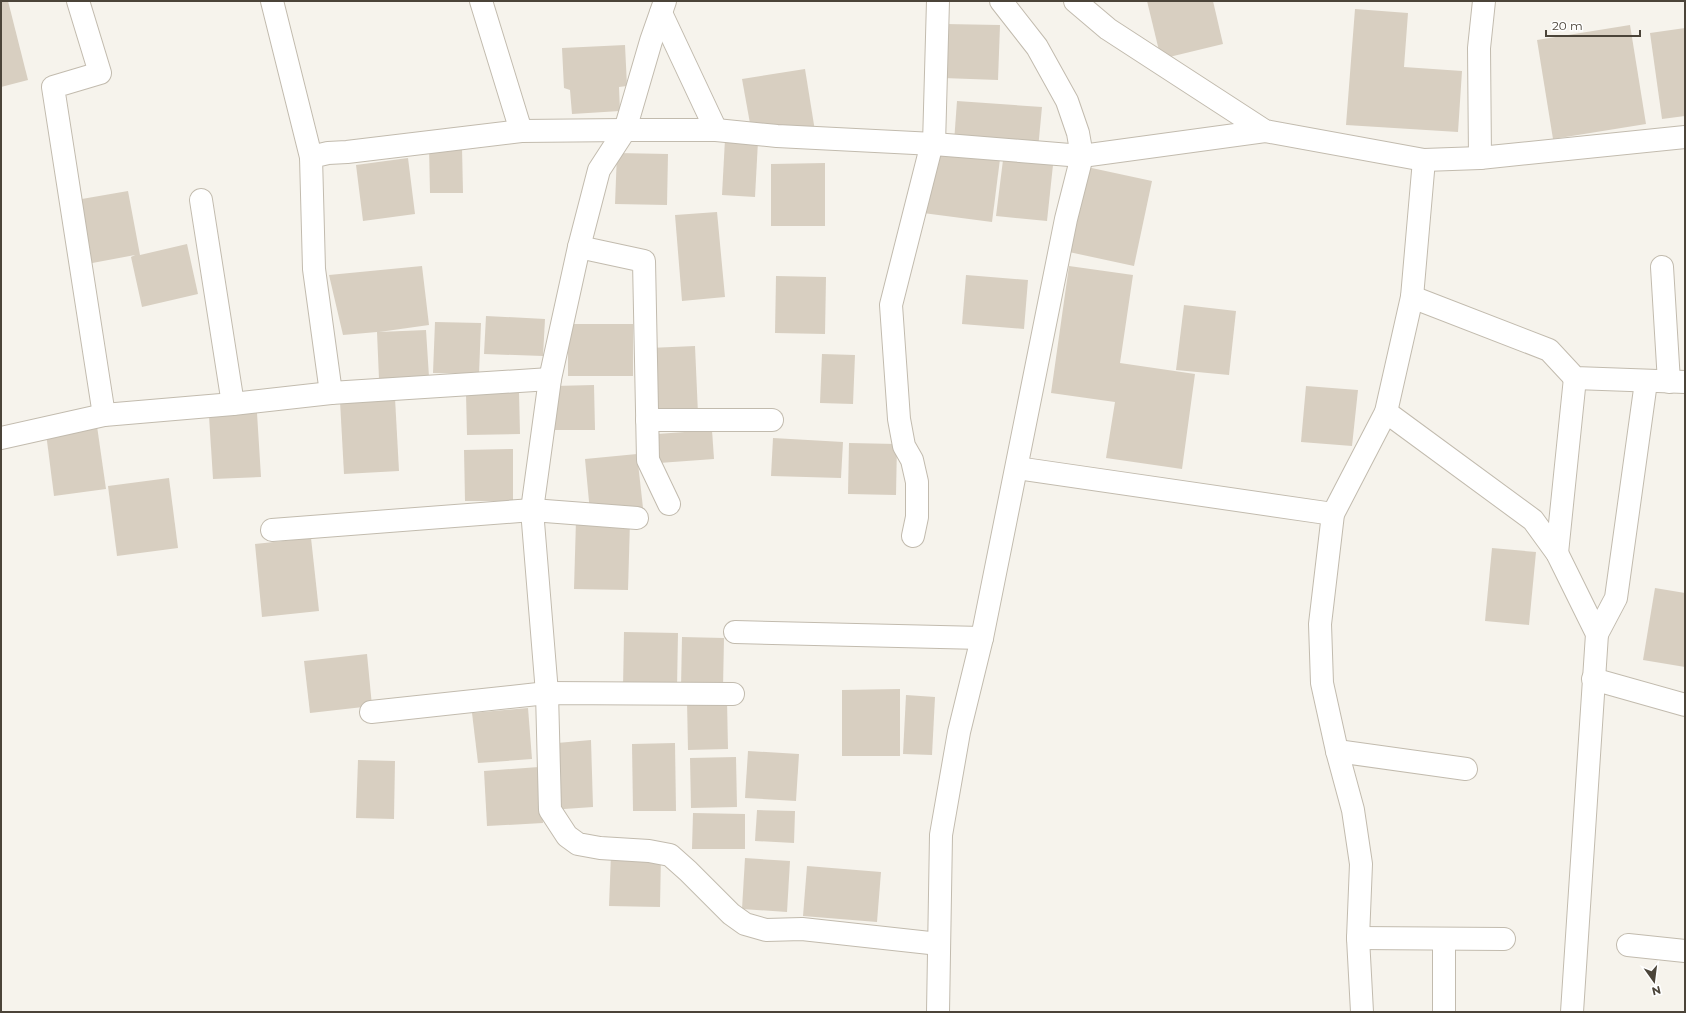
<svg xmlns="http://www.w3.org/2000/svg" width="1686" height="1013" font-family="Montserrat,sans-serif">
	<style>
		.building { fill: #d8cfc1 }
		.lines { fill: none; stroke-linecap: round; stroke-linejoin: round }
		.minor-casing { stroke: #c2bbae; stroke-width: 24 }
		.minor { stroke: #fff; stroke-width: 22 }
	</style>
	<rect width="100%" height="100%" fill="#f6f3ec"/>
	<!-- building -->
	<g class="building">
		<path d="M1,1h7l20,79 -27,7z"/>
		<path d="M1147,1h66l10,43 -62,15z"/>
		<path d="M1355,9l53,4 -4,54 58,4 -4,61 -112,-7z"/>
		<path d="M945,24l55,1 -2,55 -55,-2z"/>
		<path d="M1630,25l16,99 -93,15 -16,-99z"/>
		<path d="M1685,28v88l-23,3 -12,-86z"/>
		<path d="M625,45l2,41 -8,1 1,24 -48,3 -2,-24 -6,-2 -2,-40z"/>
		<path d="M805,69l10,62 -64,-2 -9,-50z"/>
		<path d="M957,101l85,6 -4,42 -84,-7z"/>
		<path d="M725,139l33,2 -3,56 -33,-2z"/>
		<path d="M429,147h33l1,46h-33z"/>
		<path d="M930,151l70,8 -8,63 -69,-9z"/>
		<path d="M617,153l51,1 -1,51 -52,-1z"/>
		<path d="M408,158l7,56 -52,7 -7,-56z"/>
		<path d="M1003,160l50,5 -6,56 -51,-5z"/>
		<path d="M825,163v63h-54v-62z"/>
		<path d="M1087,167l65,14 -18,85 -65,-14z"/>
		<path d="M128,191l12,64 47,-11 11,50 -56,13 -11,-50 4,-2 -48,9 -11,-64z"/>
		<path d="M717,212l8,85 -43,4 -7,-86z"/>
		<path d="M422,266l7,59 -50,7 47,-2 3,47 -50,2 -2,-47 -34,3 -14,-60z"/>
		<path d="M1069,266l64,9 -13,88 75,11 -13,95 -76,-11 9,-56 -64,-9z"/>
		<path d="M966,275l62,5 -4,49 -62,-5z"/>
		<path d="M776,276l50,1 -1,57 -50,-1z"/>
		<path d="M1184,305l52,6 -7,64 -53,-5z"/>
		<path d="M486,316l59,3 -2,37 -59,-2z"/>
		<path d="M435,322l46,1 -2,51 -46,-1z"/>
		<rect x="568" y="324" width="65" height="52"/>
		<path d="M695,346l3,68 -47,2 -2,-68z"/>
		<path d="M822,354l33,1 -2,49 -33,-1z"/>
		<path d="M594,385l1,45h-41v-44z"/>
		<path d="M1306,386l52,4 -6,56 -51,-4z"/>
		<path d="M519,392l1,42 -53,1 -1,-41z"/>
		<path d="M395,398l4,73 -55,3 -4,-73z"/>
		<path d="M257,413l4,64 -48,2 -4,-63z"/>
		<path d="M97,426l9,63 -52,7 -8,-63z"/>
		<path d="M712,430l2,29 -55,4 -2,-29z"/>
		<path d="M773,438l70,4 -2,36 -70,-2z"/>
		<path d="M849,443l48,1 -1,51 -48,-1z"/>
		<path d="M513,449v52h-48l-1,-51z"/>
		<path d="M637,454l6,54 -53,4 -5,-53z"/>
		<path d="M169,478l9,70 -61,8 -9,-70z"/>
		<path d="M576,520l54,1 -2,69 -54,-1z"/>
		<path d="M311,538l8,73 -57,6 -7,-73z"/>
		<path d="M1492,548l44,4 -7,73 -44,-4z"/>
		<path d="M1655,588l30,5v74l-42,-7z"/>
		<path d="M624,632l54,1 -1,56 -54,-1z"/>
		<path d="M682,637l42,1 -1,50h-42z"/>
		<path d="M367,654l5,52 -62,7 -6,-52z"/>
		<path d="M900,689v67h-58v-66z"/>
		<path d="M906,695l29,2 -3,58 -29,-1z"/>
		<path d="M727,700l1,49 -40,1 -1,-49z"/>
		<path d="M528,708l4,51 -54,4 -6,-50z"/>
		<path d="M591,740l2,67 -43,3 7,-67z"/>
		<path d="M675,743l1,68h-43l-1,-67z"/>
		<path d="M748,751l51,3 -3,47 -51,-3z"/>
		<path d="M736,757l1,50 -46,1 -1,-50z"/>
		<path d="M358,760l37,1 -1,58 -38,-1z"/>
		<path d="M539,767l4,56 -56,3 -3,-55z"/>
		<path d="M757,810l38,1 -1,32 -39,-2z"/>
		<path d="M693,813l52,1v35h-53z"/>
		<path d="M611,854l50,1 -1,52 -51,-1z"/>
		<path d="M745,858l45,3 -3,51 -45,-3z"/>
		<path d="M807,866l74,6 -4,50 -74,-6z"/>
	</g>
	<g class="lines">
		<!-- minor casing -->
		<g class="minor-casing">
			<g id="minor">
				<path d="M78,1l22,72 -47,14 51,328"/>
				<path d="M272,1l39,156"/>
				<path d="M481,1l40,130"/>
				<path d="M665,1l-14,40 -26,89 -26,40 -20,77 -29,132 -18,131 15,183 3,117 17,26 11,8 22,4 49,3 21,4 18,16 43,43 14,10 21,6 36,-1 137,15"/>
				<path d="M1075,1l33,28 157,102 159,29 56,-2 205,-21"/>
				<path d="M661,13l55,117"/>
				<path d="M1480,158l-1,-110 5,-47"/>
				<path d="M201,200l32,204"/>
				<path d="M579,247l65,14 4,199 21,44"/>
				<path d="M1662,267l7,115"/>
				<path d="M1412,297l137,53 26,28 110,4"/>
				<path d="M331,393l-17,-124 -3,-112 17,-4 19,-1 174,-21 104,-1h91l61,6 157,8 148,12 183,-25"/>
				<path d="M1386,412l147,108 24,33 40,81 -25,378"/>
				<path d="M647,420h125"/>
				<path d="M1,438l103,-23 129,-11 98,-11 219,-14"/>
				<path d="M1017,468l316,46"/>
				<path d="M272,530l260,-20 105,8"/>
				<path d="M913,536l4,-19v-35l-5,-22 -8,-14 -5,-27 -8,-114 39,-154 4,-7 4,-143"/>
				<path d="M1557,553l18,-175"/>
				<path d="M735,632l247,6"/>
				<path d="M1597,634l19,-36 30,-216"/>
				<path d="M1593,679l92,26"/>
				<path d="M371,712l176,-19 186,1"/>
				<path d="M1337,751l129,18"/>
				<path d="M1358,938l146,1"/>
				<path d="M1444,939v73"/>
				<path d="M1628,945l57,6"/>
				<path d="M938,1012l3,-177 18,-103 23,-94 84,-419 16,-63 -4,-23 -11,-32 -30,-54 -36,-46"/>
				<path d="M1362,1012l-4,-74 3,-74 -8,-54 -16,-59 -15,-68 -2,-59 13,-110 53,-102 26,-115 12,-137"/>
			</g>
		</g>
		<!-- minor -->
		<use href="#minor" class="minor"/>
	</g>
	<!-- border -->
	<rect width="1686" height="1013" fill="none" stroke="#4b4439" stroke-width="4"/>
	<!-- north arrow -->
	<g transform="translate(1654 981) rotate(166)" stroke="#ffffff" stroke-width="3" paint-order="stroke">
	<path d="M0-3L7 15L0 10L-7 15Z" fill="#4b4439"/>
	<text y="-6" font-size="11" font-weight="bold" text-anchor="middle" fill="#4b4439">N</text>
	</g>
	<!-- scale -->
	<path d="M1546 30v6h94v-6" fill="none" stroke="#4b4439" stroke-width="2"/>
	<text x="1552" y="30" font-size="12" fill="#4b4439" stroke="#ffffff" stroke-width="3" paint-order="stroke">20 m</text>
</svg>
